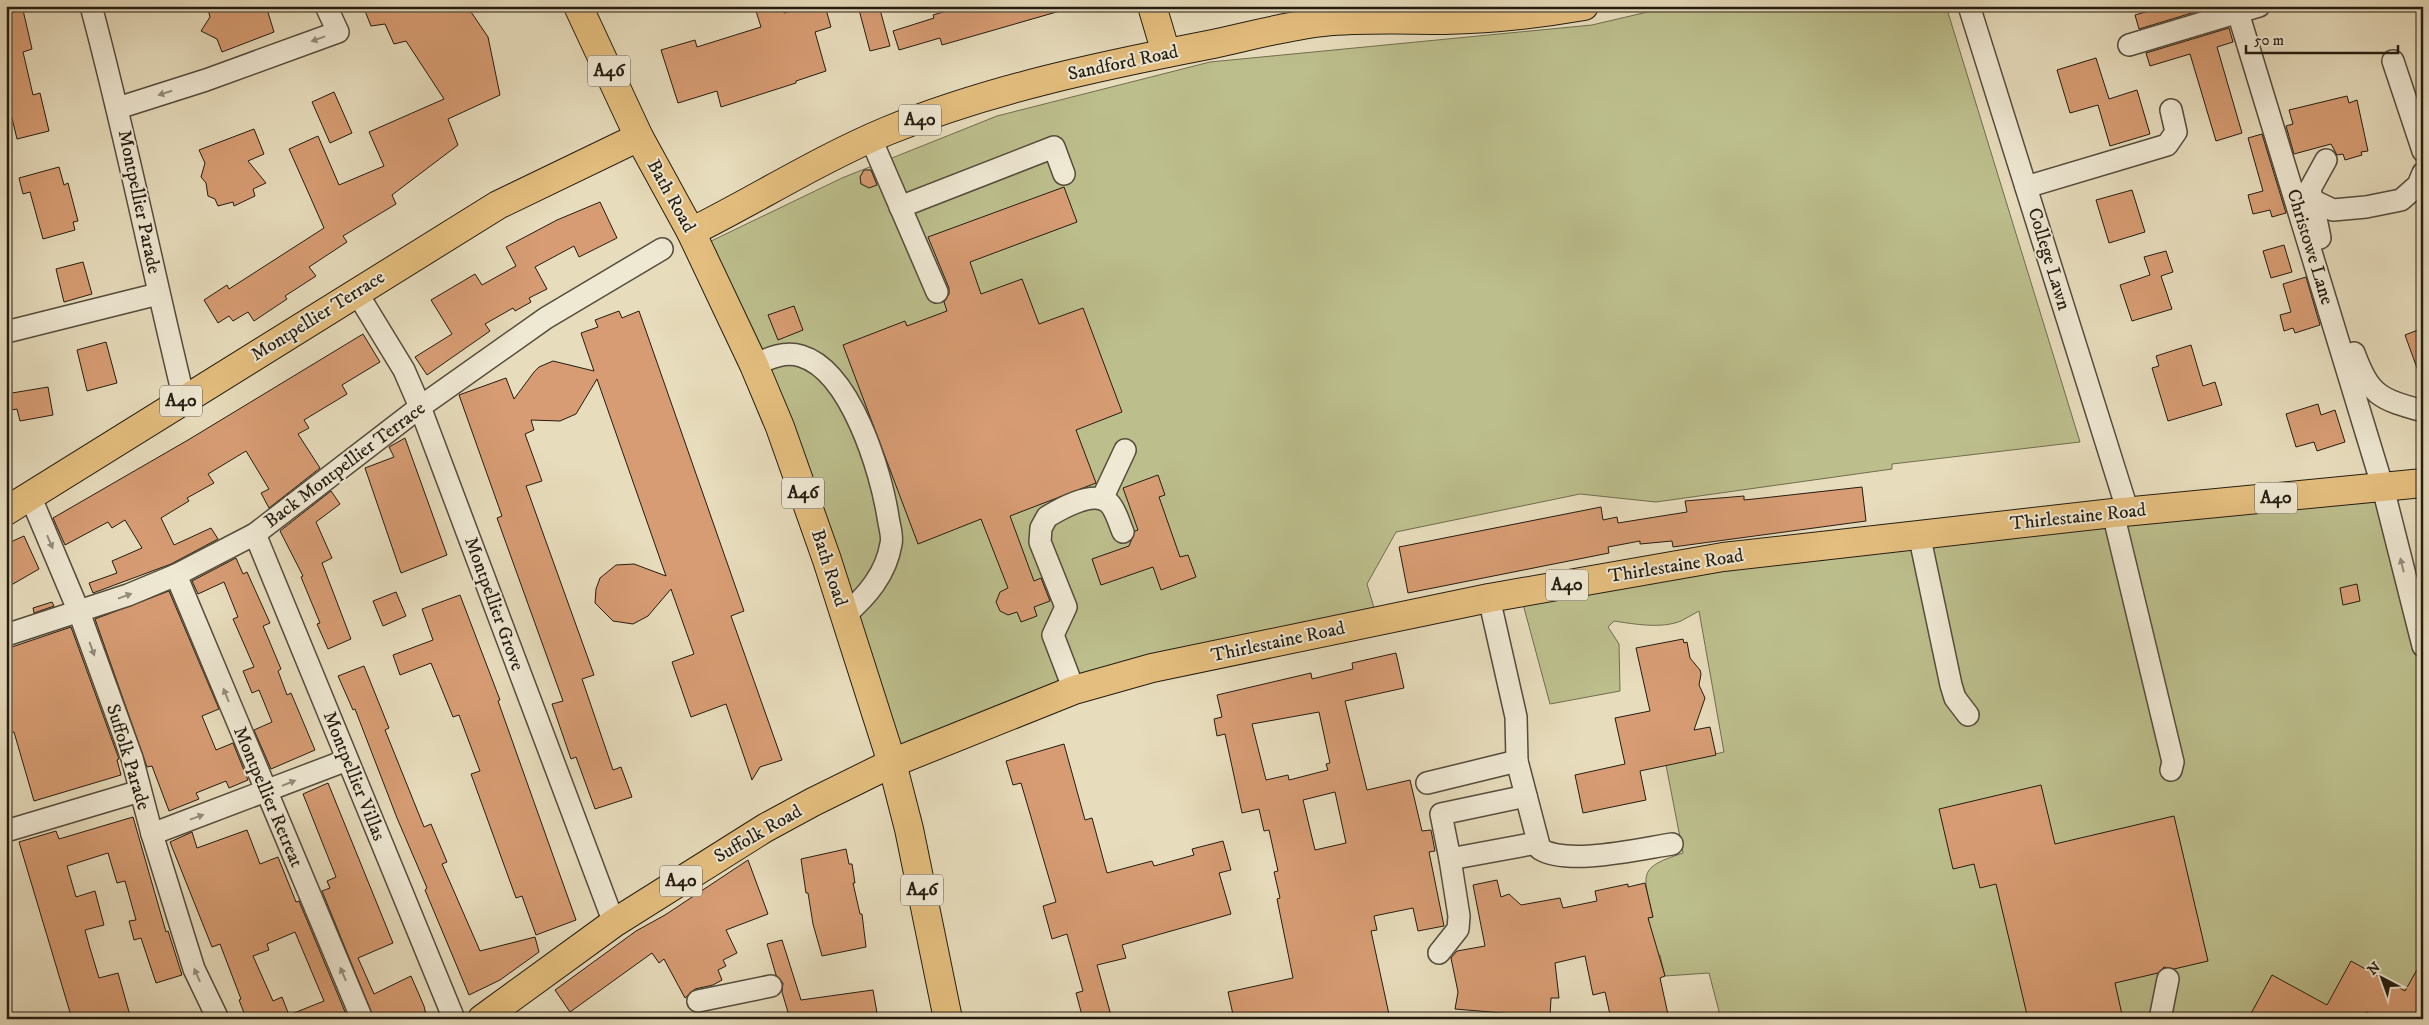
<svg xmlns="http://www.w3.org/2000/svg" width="2429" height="1025" font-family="'IM FELL DW Pica',serif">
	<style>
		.green { fill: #bcbe8c; stroke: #706d4e }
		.building { fill: #d79c73; stroke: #241c11; fill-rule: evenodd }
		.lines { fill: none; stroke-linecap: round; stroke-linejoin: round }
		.minor-casing { stroke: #554c3c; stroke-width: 24 }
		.major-casing { stroke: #241c11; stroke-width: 30 }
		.highway-casing { stroke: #241c11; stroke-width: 30 }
		.minor { stroke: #efe8d3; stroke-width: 21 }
		.major { stroke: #e4be7e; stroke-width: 28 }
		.highway { stroke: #e4be7e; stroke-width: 28 }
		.oneway { fill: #948c7c }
		.labels { text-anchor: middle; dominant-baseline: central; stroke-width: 4; stroke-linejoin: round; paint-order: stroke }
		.shield { fill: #efe8d3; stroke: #61594b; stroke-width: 1 }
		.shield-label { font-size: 18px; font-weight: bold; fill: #241c11 }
		.street-label { font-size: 19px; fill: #241c11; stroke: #efe8d3 }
	</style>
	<rect width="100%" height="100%" fill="#e7dcbc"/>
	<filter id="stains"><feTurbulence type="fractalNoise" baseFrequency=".004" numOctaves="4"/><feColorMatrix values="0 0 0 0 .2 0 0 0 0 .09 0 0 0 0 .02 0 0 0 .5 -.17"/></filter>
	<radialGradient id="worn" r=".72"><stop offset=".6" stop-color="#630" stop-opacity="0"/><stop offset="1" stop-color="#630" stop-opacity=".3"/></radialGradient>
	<!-- green -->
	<g class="green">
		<path d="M1673,6h273l134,436 -188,22v5l-236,33 -76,-8 -184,38 -29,52 11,38 -226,46 -260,95 -185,-520 135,-65 155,-62 213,-54 382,-37z"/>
		<path d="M2383,488l40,158v373h-702l-12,-46 -44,3 -5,-21 -5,1 -7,-38 5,-1c-10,-44 -16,-49 30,-64l-17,-88 58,-13 -25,-141c-6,3 -12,7 -18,10 -20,8 -47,3 -67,0l-6,6 11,17 1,47 -70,13 -30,-111z"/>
	</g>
	<!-- building -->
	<g class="building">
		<path d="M207,6h59l8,26 -52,20 -5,-13 -16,-8 9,-14z"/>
		<path d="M363,6h104l21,31 12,58 -52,24 10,26 -66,50 4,9 -53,32 4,6 -38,25 7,9 -31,20 2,3 -33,22 -6,-9 -15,9 -4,-5 -11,7 -14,-23 23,-15 2,4 95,-61 -35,-79 29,-13 21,49 45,-19 -15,-34 75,-33 -38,-58 -12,3 -9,-20 -14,2z"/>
		<path d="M771,6h11l2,7 23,-7h18l6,21 -16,5 11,39 -30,10v2l-75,24 -4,-16 -39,12 -17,-53 34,-10 2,7 64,-20 -5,-16z"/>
		<path d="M858,6h21l11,40 -20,5z"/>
		<path d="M963,6h97v5l-118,34 -2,-7 -41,12 -6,-19 41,-13 -1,-3z"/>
		<path d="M2166,6h49l-76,23 -4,-14z"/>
		<path d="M13,8l1,4 9,-2 9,39 -9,3 10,43 7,-2 9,38 -32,8 -11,-46v-84z"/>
		<path d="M2229,28l4,14 -16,5 25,86 -26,8 -26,-87 -40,12 -4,-13z"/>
		<path d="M2096,58l13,41 28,-9 13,44 -40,12 -12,-41 -28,8 -13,-43z"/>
		<path d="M334,92l18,41 -22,10 -18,-41z"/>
		<path d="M2347,96l2,7 8,-3 11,51 -7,1 1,3 -17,5 -2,-6 -6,1 -6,-11 -37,10 -8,-28 7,-2 -4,-14z"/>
		<path d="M254,129l10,25 -16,7 18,22 -13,6 2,7 -21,10 -1,-4 -15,4 -3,-7 -7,-3 -2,-13 -5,-6 4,-14 -6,-13z"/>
		<path d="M2262,134l24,79 -14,4 -2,-7 -17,4 -5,-19 15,-4 -15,-53z"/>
		<path d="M59,167l5,18 4,-2 10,38 -5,1 2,8 -32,9 -13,-47 -7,2 -4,-16z"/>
		<path d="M864,170h7l6,15 -8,3 -8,-4 -1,-7z"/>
		<path d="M1064,187l13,35 -107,40 11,32 41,-15 17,45 44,-16 39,104 -46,18 20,53 -86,33 24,65 7,-3 9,23 -16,6 3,9 -16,6 -4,-10 -9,3 -8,-4 -4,-9 4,-10 8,-4 -27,-69 -63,25 -75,-199 62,-24 2,5 40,-15 -3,-9 5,-8v-6l-21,-51z"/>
		<path d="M2132,190l13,42 -36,11 -13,-43z"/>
		<path d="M600,202l17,36 -38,19 -5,-11 -39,21 12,22 -18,9 2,4 -16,9 -2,-3 -28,16 5,7 -63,44 -12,-18 37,-23 -21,-34 44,-26 7,11 34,-19 -10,-19 51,-27z"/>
		<path d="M2284,245l8,27 -21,6 -8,-27z"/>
		<path d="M2166,251l7,21 -12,4 11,33 -40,12 -12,-36 30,-10 -6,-18z"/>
		<path d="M83,262l9,32 -28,8 -8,-33z"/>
		<path d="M2306,277l14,48 -25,8 -2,-5 -9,3 -4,-16 11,-3 -8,-28z"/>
		<path d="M794,306l9,24 -25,10 -10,-25z"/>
		<path d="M619,311l3,7 17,-7 105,300 -13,5 51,144 -22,7 -8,13 -26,-76 -35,13 -19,-55 22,-8 -23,-65 -23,27 -15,8 -20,-3 -18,-18 1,-14 4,-11 16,-13 18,-1 32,12 -69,-197 -21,35 -16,7 -29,-1 3,10 -9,4 17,47 -16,5 68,189 -12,4 31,91 8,-3 11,30 -37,12 -19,-52 -5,2 -19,-55 11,-3 -66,-183 5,-2 -43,-121 47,-17 8,21 20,-27 5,-5 14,-6 41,10 -13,-38 17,-6 -3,-7z"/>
		<path d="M2423,328v51h-2l-16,-44z"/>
		<path d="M363,334l17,28 -38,23 5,9 -43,26 5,8 -11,6 22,34 -51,40 -8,-15 8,-4 -23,-38 -38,23 6,9 -27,15 2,3 -28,17 13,27 37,-17 7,11 -47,25 -78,29 -4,-10 28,-10 -5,-12 30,-13 -17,-28 -13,8 -4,-6 -43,23 -12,-27 135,-78z"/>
		<path d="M106,342l11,41 -30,8 -10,-41z"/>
		<path d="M2191,345l12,41 12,-4 7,23 -54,16 -16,-53 7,-2 -3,-10z"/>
		<path d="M48,387l5,28 -33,6 -3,-12 -11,2v-17z"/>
		<path d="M2318,404l3,11 14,-5 10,32 -28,9 -3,-9 -18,5 -10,-33z"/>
		<path d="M405,438l42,117 -46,18 -36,-105 29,-11 -5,-10z"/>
		<path d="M1158,475l7,20 -6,2 21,60 8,-2 8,22 -35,13 -8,-23 -52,18 -9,-26 37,-13 6,-15 3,-1 -15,-42z"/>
		<path d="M1862,487l4,34 -193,26 -1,-6 -32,3v-3l-32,6 1,6 -201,40 -9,-46 202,-40 2,13 14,-3 1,6 69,-11 -2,-11 59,-5v4l19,-2z"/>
		<path d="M331,491l9,13 -24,18 16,36 -10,5 29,76 -23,10 -11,-25 3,-1 -19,-46 2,-1 -23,-45z"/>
		<path d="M24,536l15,33 -33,19v-44z"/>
		<path d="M236,558l7,16 4,-2 23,51 -7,3 18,43 -3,2 9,24 4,-2 24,57 -44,19 -17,-39 18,-8 -13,-32 -7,3 -9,-22 11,-4 -21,-48 5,-2 -14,-35 -26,12 -6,-13z"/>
		<path d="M2357,584l3,17 -17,4 -3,-17z"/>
		<path d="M169,591l50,118 -17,7 14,34 17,-7 15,37 -19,8 -3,-7 -30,12 3,6 -30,12 -17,-45 -5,1 -52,-148z"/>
		<path d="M396,592l10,24 -23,10 -10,-25z"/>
		<path d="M460,595l40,105 -2,1 78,219 -40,15 -14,-39 -6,2 -45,-124 9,-3 -21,-56 -6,2 -22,-54 -31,12 -7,-20 40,-15 -11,-31z"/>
		<path d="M52,602l2,4 -20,7 -1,-5z"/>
		<path d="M71,627l48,132 -2,1 4,15 -87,26 -20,-69 -8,2v-85z"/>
		<path d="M1683,639l1,4 3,-1 3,16 10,12 1,4 -2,11 6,13 -11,32 16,-3 6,28 -76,16 6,29 -63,13 -8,-38 50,-11 -10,-46 35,-7 -14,-63z"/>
		<path d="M1396,653l8,35 -59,13 22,89 43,-10 12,51 9,-1 4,21 -6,1 15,74 -26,5 -5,-23 -39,8 3,14 -6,1 19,88h-156l-6,-27 65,-14 -16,-79 3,-1 -6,-26 4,-1 -9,-41 -5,1 -5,-22 -17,4 -17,-79 -8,2 -3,-17 8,-2 -5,-22 94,-22 1,6 41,-10 -1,-6zM1319,712l11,51 -4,1 2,6 -39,10 -1,-5 -22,5 -14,-56zM1335,792l11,51 -31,7 -12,-50z"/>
		<path d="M364,666l25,62 -4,2 39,97 7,-3 16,38 -5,2 38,87 55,-14 4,15 -39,28 -31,15 -44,-105 2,-2 -30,-70 -42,-109 -2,1 -15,-34z"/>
		<path d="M1064,744l21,76 7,-2 15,55 45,-12 2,5 40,-11 -2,-6 31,-8 8,29 -12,3 12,41 -109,31 4,13 -29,7 15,54h-29l-7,-26 7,-2 -16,-57 -15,5 -9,-33 13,-4 -35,-119 -8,2 -7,-24z"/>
		<path d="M328,783l65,160 -35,15 16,36 37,-18 13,30 3,13h-53l-52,-128 8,-3 -3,-7 9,-4 -33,-83z"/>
		<path d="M2041,785l14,59 119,-28 34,145 -34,8 -10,-2 -6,6 -43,10 8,36h-95l-32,-135 -16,4 -6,-24 -21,5 -14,-60z"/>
		<path d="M133,817l33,115 2,-1 14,44 -26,8 -15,-45 -7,2 -5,-19 7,-1 -11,-39 -8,2 -9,-30 -41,13 9,31 19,-6 9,34 -19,5 4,15 10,33 19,-5 13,46h-59l-53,-177 37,-11 3,8z"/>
		<path d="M247,830l13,34 18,-7 18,45 3,-1 49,118h-116l12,-6 -5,-13 2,-1 -21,-55 -8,3 -42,-105 22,-10 5,16zM295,932l29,69 -35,14 -7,-18 -9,4 -20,-45 16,-6 -2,-6z"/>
		<path d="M846,849l3,15h3l3,19h-2l7,31h2l4,33 -44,9 -9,-32 -5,-31h-2l-5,-34z"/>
		<path d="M748,860l20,54 -42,16 11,23 -14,7 3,6 -8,4 4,10 -9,5 -18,4 -10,9 -21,-39 -5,4 -7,-10 -82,59 -15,-22 81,-59 29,-16z"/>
		<path d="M1497,880l4,17 8,-3 12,11 39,-7 3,10 34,-7 -2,-10 33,-7v3l17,-4 8,34 -5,1 17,58 -5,2 9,41h-58l-6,-27 -12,3 -8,-39 -30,7 4,35h-8l-1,19 -95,-8 3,-17 -7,-34 6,-7 28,-5 -12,-61z"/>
		<path d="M782,940l19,60 72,-10 5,29h-88l-8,-27 1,-9 -7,-8 -9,-31z"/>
		<path d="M2423,959v60h-45l-12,-7 -3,7h-115l24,-44 55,30 24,-44 54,30z"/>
	</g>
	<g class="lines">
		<!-- minor casing -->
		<g class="minor-casing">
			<g id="minor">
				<path d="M91,6c35,130 61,262 93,393"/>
				<path d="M1969,6l159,506"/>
				<path d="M2236,6l147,482 40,158"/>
				<path d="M2129,45l130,-39"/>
				<path d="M2393,61l30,90"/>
				<path d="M118,108l88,-28 132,-48 -12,-26"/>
				<path d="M871,139l66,153"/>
				<path d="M2026,187l141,-42 9,-13 -5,-22"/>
				<path d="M2312,200l21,10 33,-3 35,-7 17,-15 5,-12"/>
				<path d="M900,207l154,-60 10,27"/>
				<path d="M2320,238l-10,-49 16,-29"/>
				<path d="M357,293l47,77 16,37 194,516"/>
				<path d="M6,332l152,-38"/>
				<path d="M2354,353c16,43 26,46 69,58"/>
				<path d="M754,365c15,-7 31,-14 47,-9 50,15 80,116 87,161 1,8 5,19 3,27 -5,30 -24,52 -46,71"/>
				<path d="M31,498l48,114 53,146 20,76 42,135 24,50"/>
				<path d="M1102,499l23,-49"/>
				<path d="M2113,513l60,249 -2,8"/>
				<path d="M255,534l199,485"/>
				<path d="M1919,534l32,151 4,13 13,17"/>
				<path d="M176,575l186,444"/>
				<path d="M1489,598l27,119 1,44 23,88c28,17 99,0 132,-5"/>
				<path d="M6,635l122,-40 48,-20 79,-41 165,-127 126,-89 116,-69"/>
				<path d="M1074,690l-21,-55 13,-28 -26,-65 1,-14 6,-11c13,-8 47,-28 62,-14 7,7 10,20 14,29"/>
				<path d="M1427,783l90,-22"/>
				<path d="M1526,796l-85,18 9,45 87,-16"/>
				<path d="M6,831l134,-40"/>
				<path d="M152,834l195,-74"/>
				<path d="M1439,953l19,-24 1,-13 -9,-57"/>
				<path d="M698,1001l73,-15"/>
				<path d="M2160,1019l8,-40"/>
			</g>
		</g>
		<!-- major casing -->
		<g class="major-casing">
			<g id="major">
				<path d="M578,6l61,131"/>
				<path d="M1152,6l14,47"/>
				<path d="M691,232l63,133 26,62 47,133 65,203 17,66 39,190"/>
			</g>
		</g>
		<!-- highway casing -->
		<g class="highway-casing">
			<g id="highway">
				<path d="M6,511l492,-306 141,-68 52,95c66,-33 129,-73 196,-101 103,-42 213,-65 321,-86 38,-8 77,-19 115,-23 40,-4 81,-2 122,-2 46,-1 93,-6 139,-14"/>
				<path d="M482,1019l132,-96 151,-95 48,-26 79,-39 182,-73 78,-22 337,-70 234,-41 390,-44 310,-30"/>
			</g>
		</g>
		<!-- minor -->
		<use href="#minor" class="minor"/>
		<!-- major -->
		<use href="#major" class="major"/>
		<!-- highway -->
		<use href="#highway" class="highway"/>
	</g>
	<!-- one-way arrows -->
	<defs><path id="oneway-solid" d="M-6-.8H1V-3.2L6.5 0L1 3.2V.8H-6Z" transform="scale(1.25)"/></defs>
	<g class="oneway">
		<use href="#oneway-solid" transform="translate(318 39) rotate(160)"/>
		<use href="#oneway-solid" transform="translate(165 93) rotate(162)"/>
		<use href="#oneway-solid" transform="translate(50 542) rotate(67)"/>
		<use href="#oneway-solid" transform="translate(2402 565) rotate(-104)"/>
		<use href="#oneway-solid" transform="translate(125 596) rotate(-20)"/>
		<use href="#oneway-solid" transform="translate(92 649) rotate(70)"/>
		<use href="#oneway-solid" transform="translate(226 695) rotate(-112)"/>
		<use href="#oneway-solid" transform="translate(289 783) rotate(-22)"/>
		<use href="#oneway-solid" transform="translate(197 817) rotate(-20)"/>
		<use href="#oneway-solid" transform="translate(343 974) rotate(-113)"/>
		<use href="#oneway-solid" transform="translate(197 975) rotate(-114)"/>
	</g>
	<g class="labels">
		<!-- shield labels -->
		<g class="shield">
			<rect x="588" y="55.5" width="42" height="31" rx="4"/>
			<rect x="899" y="104.5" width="42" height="31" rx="4"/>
			<rect x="160" y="385.5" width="42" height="31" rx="4"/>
			<rect x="782" y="477.5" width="42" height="31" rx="4"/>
			<rect x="2255" y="482.5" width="42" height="31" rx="4"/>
			<rect x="1546" y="569.5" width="42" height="31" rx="4"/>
			<rect x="660" y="865.5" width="42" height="31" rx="4"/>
			<rect x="901" y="874.5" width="42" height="31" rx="4"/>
		</g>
		<g class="shield-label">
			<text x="609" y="71">A46</text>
			<text x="920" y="120">A40</text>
			<text x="181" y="401">A40</text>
			<text x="803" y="493">A46</text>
			<text x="2276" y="498">A40</text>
			<text x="1567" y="585">A40</text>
			<text x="681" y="881">A40</text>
			<text x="922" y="890">A46</text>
		</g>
		<!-- street labels -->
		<g class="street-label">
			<text transform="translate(1123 63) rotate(-12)">Sandford Road</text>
			<text transform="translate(671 196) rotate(61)">Bath Road</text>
			<text transform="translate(139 202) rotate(78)">Montpellier Parade</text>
			<text transform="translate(2310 247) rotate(73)">Christowe Lane</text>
			<text transform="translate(2049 259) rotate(73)">College Lawn</text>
			<text transform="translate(318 316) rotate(-32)">Montpellier Terrace</text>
			<text transform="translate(345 465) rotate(-37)">Back Montpellier Terrace</text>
			<text transform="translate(2078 517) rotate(-6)">Thirlestaine Road</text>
			<text transform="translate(1676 566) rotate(-9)">Thirlestaine Road</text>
			<text transform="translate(829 568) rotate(72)">Bath Road</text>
			<text transform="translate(494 604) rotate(70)">Montpellier Grove</text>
			<text transform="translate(1278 642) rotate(-12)">Thirlestaine Road</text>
			<text transform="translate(128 757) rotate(73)">Suffolk Parade</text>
			<text transform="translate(354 776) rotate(68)">Montpellier Villas</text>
			<text transform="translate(268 797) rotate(67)">Montpellier Retreat</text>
			<text transform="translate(758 834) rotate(-30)">Suffolk Road</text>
		</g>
	</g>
	<!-- margin -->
	<rect width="2429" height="1025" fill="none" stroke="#e7dcbc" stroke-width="25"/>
	<rect x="8" y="8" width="2414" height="1010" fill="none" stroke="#241c11" stroke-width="2.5"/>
	<rect x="12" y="12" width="2404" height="1000" fill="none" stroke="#241c11"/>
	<!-- north arrow -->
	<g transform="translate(2382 978) rotate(319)" stroke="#efe8d3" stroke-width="4" paint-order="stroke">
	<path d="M0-4L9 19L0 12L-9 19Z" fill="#241c11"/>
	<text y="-8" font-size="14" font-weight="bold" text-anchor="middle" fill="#241c11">N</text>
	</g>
	<!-- scale -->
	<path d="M2246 45v8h152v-8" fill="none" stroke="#241c11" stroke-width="2.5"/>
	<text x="2254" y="45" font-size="15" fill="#241c11" stroke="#efe8d3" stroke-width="4" paint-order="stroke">50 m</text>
	<rect width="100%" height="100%" filter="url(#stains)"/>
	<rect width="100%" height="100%" fill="url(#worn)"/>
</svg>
